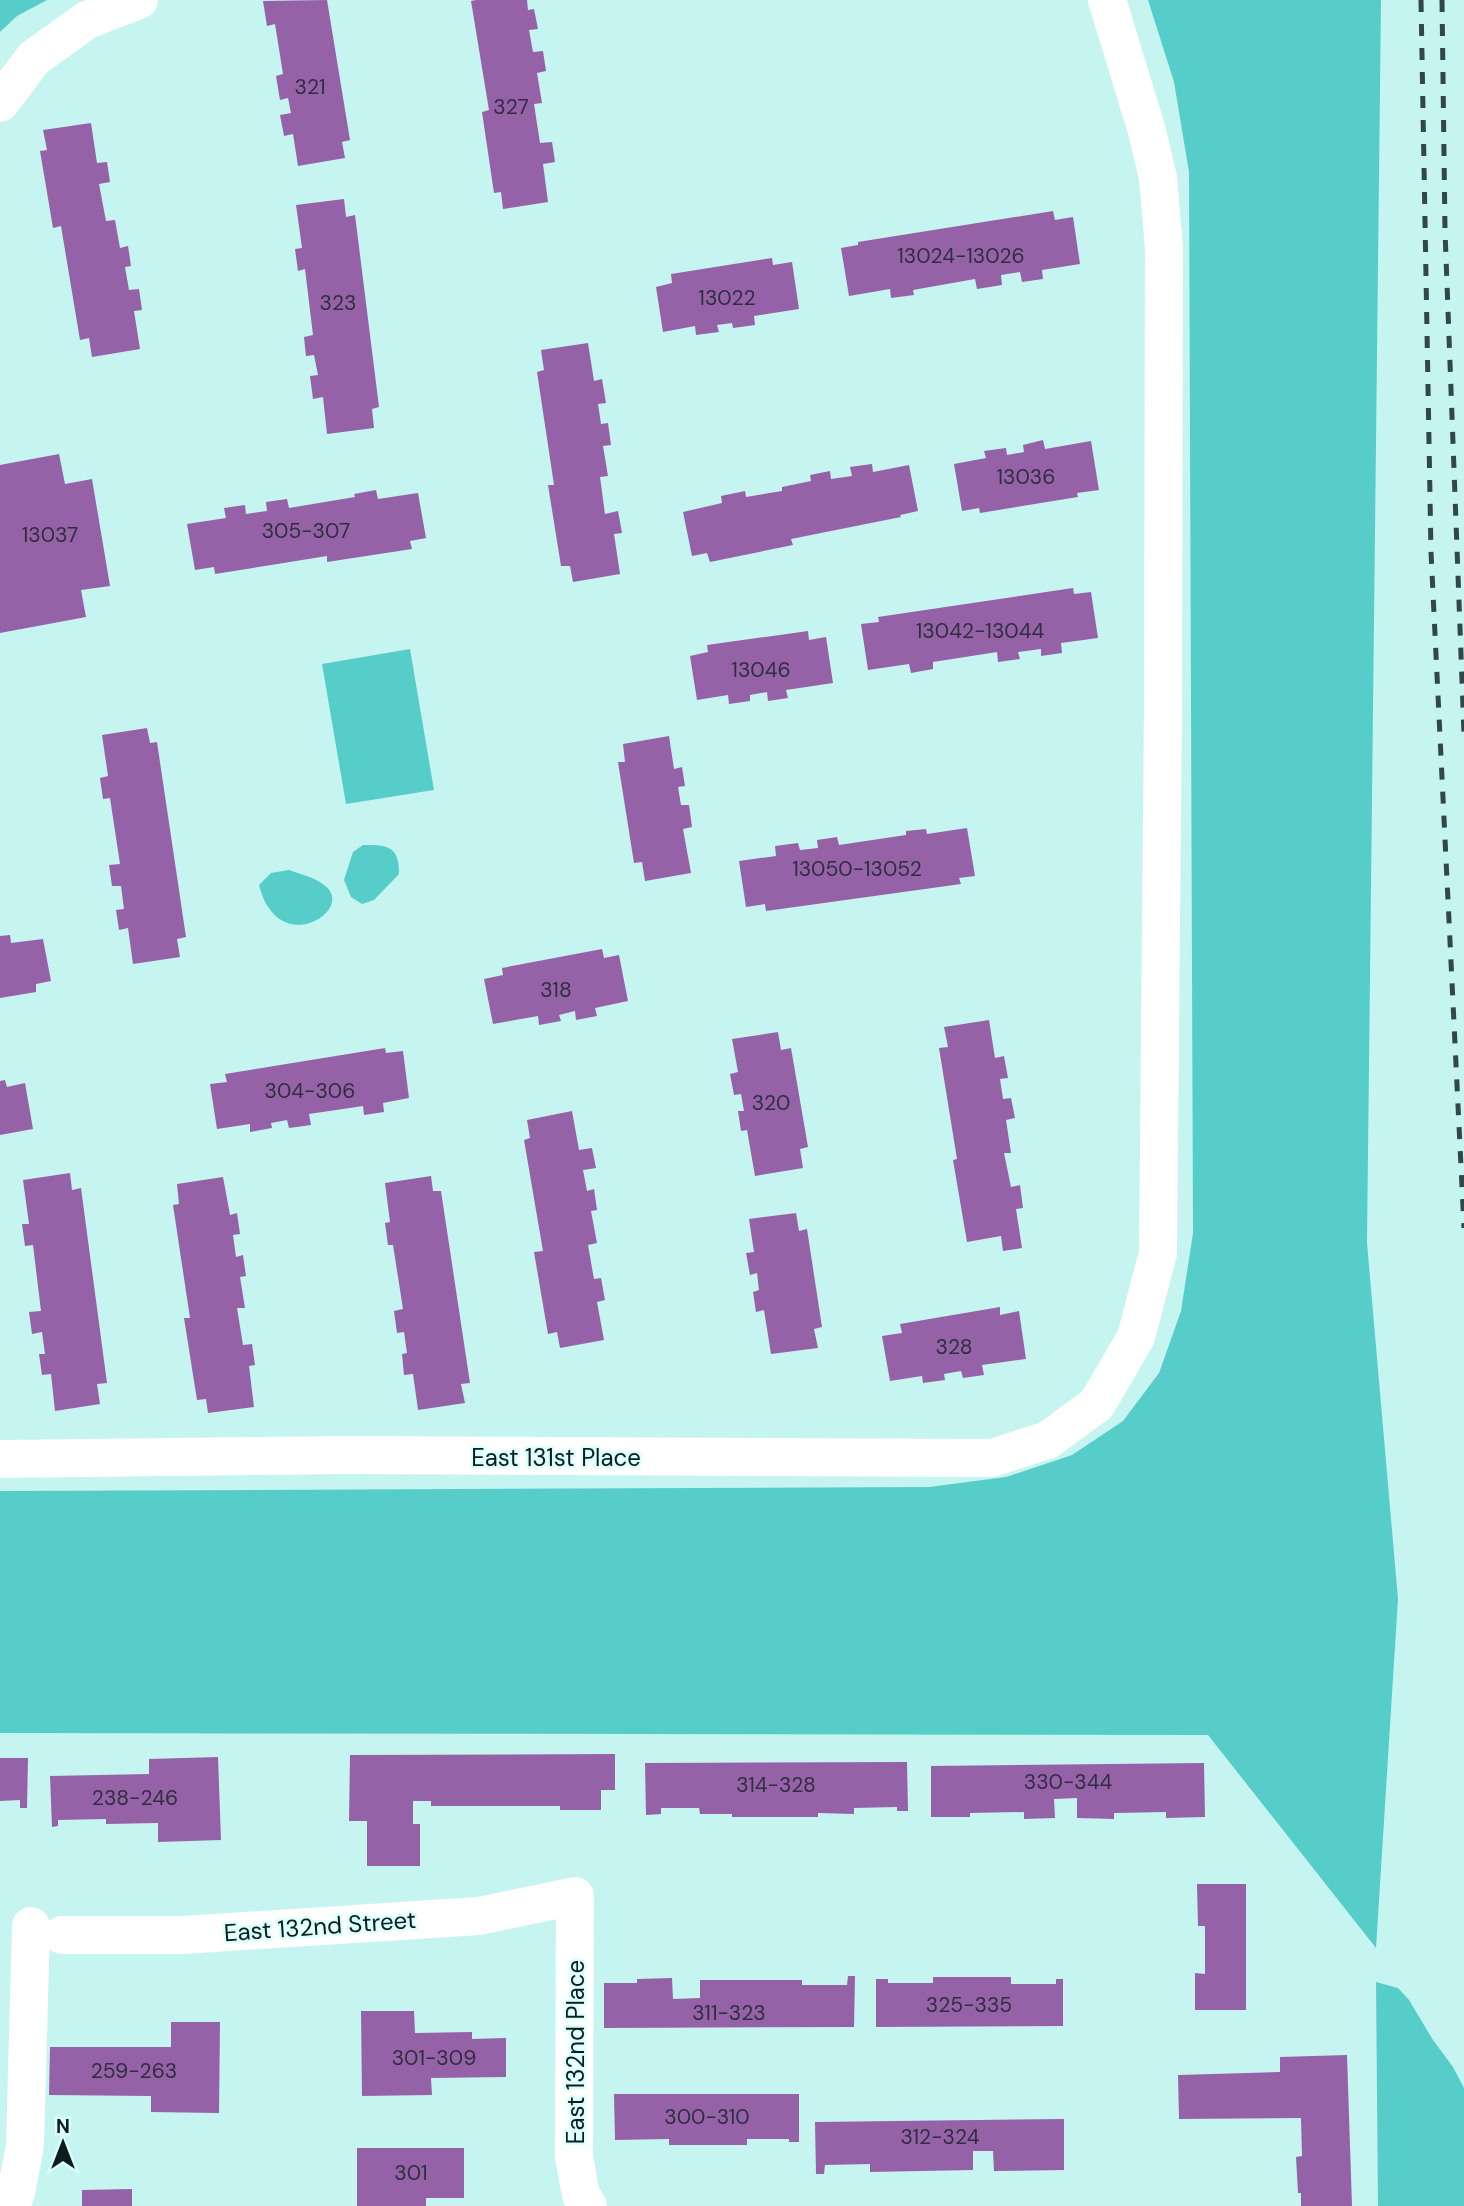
<svg xmlns="http://www.w3.org/2000/svg" width="1464" height="2206" font-family="'DM Sans',sans-serif">
	<style>
		.green { fill: #57cdca }
		.building { fill: #9662a7 }
		.lines { fill: none; stroke-linecap: round; stroke-linejoin: round }
		.minor { stroke: #fff; stroke-width: 38 }
		.rail { stroke: #324848; stroke-width: 5; stroke-dasharray: 12 12; stroke-linecap: butt }
		.labels { text-anchor: middle; dominant-baseline: central; stroke-width: 5; stroke-linejoin: round; paint-order: stroke }
		.number-label { font-size: 21px; fill: #2e2e40 }
		.street-label { font-size: 24px; fill: #0c1d1d; stroke: #dafffd }
	</style>
	<rect width="100%" height="100%" fill="#c6f4f1"/>
	<!-- green -->
	<g class="green">
		<path d="M0,0h47l-30,16 -17,16z"/>
		<path d="M1148,0h233l-14,1243 31,356 -22,349 -168,-213 -1208,-2v-242l929,-4 77,-10 66,-22 51,-34 36,-48 22,-62 12,-78 -4,-1061 -15,-90z"/>
		<path d="M410,649l24,141 -88,14 -24,-140z"/>
		<path d="M363,845c25,0 36,1 36,29l-25,26 -12,4 -11,-7 -7,-17 9,-28z"/>
		<path d="M289,870c11,4 25,7 35,15 34,24 -46,76 -65,0l12,-12z"/>
		<path d="M1376,1982l22,6 11,12 24,40 20,27 11,21v118h-86z"/>
	</g>
	<!-- building -->
	<g class="building">
		<path d="M327,0l23,140 -8,2 3,16 -47,8 -5,-32 -9,2 -4,-21 11,-2 -3,-15 -8,2 -4,-24 7,-2 -8,-50 -8,2 -4,-25z"/>
		<path d="M476,0h51l1,10 6,-1 4,20 -9,1 4,22 10,-1 3,20 -9,2 5,30 -8,1 6,39 12,-1 3,20 -12,2 5,38 -45,7 -2,-17 -7,1 -12,-81 7,-2 -18,-109z"/>
		<path d="M91,123l6,40 10,-1 3,20 -11,2 7,37 9,-1 5,28 8,-2 3,20 -6,1 4,23 10,-1 3,21 -8,1 6,38 -48,8 -3,-19 -9,2 -19,-114 -8,2 -13,-77 7,-1 -4,-20z"/>
		<path d="M344,199l2,18 9,-2 24,192 -7,2 2,19 -47,6 -4,-37 -10,2 -3,-23 8,-1 -4,-20 -8,1 -2,-19 9,-2 -8,-66 -7,2 -3,-22 7,-1 -6,-43z"/>
		<path d="M1053,211l2,9 18,-3 7,47 -38,6 1,9 -21,3 -2,-10 -19,3 1,10 -25,4 -2,-10 -62,11 1,5 -23,3 -1,-9 -41,7 -8,-48 17,-3v-3z"/>
		<path d="M772,258l1,7 19,-3 7,47 -45,7 1,9 -22,3 -1,-5 -15,2 2,7 -23,3 -1,-9 -32,6 -7,-45 16,-4 -1,-9z"/>
		<path d="M588,343l6,38 8,-2 4,24 -8,1 3,20 7,-1 3,22 -8,1 5,30 -8,1 5,37 13,-3 4,22 -8,1 6,40 -47,8 -3,-16h-9l-13,-81h6l-17,-113 7,-2 -3,-20z"/>
		<path d="M1043,440l2,9 46,-8 8,49 -22,3 1,4 -98,16 -1,-5 -17,3 -8,-47 32,-6 -2,-7 22,-3 1,7 17,-3 -1,-7z"/>
		<path d="M59,454l6,30 27,-5 18,107 -29,4 5,27 -86,16v-168z"/>
		<path d="M872,464l1,8 36,-7 9,46 -18,4 1,2 -110,22 2,6 -83,17 -3,-9 -15,3 -9,-44 39,-9 -1,-7 24,-5 1,6 36,-6v-4l29,-6 -1,-6 20,-4 1,8 21,-3 -2,-9z"/>
		<path d="M376,490l2,9 40,-6 8,45 -16,3 2,8 -85,13v-6l-112,18 -1,-7 -19,3 -8,-46 39,-6 -2,-10 21,-3 1,9 21,-3 -1,-9 21,-3 2,9 66,-11 -1,-3z"/>
		<path d="M1073,588l1,6 17,-2 7,46 -37,5 1,10 -21,3v-7l-23,3 2,7 -22,3 -1,-10 -64,10v7l-22,4 -2,-9 -41,6 -7,-46 18,-2 -1,-5z"/>
		<path d="M808,631l1,9 17,-3 7,46 -47,7 2,8 -20,3 -1,-9 -17,3v6l-21,3 -1,-9 -31,5 -7,-44 18,-4 -1,-7z"/>
		<path d="M147,728l3,15 7,-1 29,195 -9,2 3,18 -47,7 -5,-36 -9,2 -3,-20 8,-1 -3,-23h-9l-3,-21 11,-1 -10,-66 -7,1 -3,-21 8,-2 -6,-41z"/>
		<path d="M669,736l5,33 8,-2 3,19 -7,1 3,18h8l3,22 -9,2 8,44 -46,8 -3,-19 -8,1 -16,-101h7l-2,-18z"/>
		<path d="M967,828l8,48 -16,2 2,6 -195,27 -1,-7 -19,3 -7,-46 37,-5 -1,-10 23,-3 2,7 18,-2 -1,-8 20,-3 2,8 67,-10v-4l20,-2 1,5z"/>
		<path d="M10,935l1,8 32,-4 8,42 -15,3v8l-36,6v-62z"/>
		<path d="M602,949l2,9 15,-3 9,46 -33,7 2,8 -21,4 -1,-9 -16,4 2,6 -22,4 -1,-9 -45,8 -9,-45 19,-4 -1,-7z"/>
		<path d="M989,1020l6,38 9,-2 4,22 -8,1 3,20 8,-1 4,20 -9,2 5,33h-7l7,34 9,-2 3,23 -7,1 6,39 -19,3 -2,-15 -34,6 -14,-82 4,-1 -18,-111 9,-1 -4,-20z"/>
		<path d="M778,1032l3,18 10,-2 17,99 -8,2 3,19 -48,8 -8,-46 -6,1 -3,-20h6l-3,-17 -7,1 -4,-21 8,-2 -6,-33z"/>
		<path d="M385,1048l1,5 17,-2 6,47 -26,5 1,9 -20,3 -1,-9 -54,8 2,11 -22,3 -2,-8 -16,3 1,5 -22,4v-8l-33,5 -7,-45 17,-2 -2,-8z"/>
		<path d="M5,1080l2,7 18,-4 8,46 -33,6v-54z"/>
		<path d="M572,1111l7,39 13,-2 4,20 -13,2 4,21 7,-2 3,21 -6,1 6,32 -9,2 6,34 7,-1 4,22 -8,2 7,38 -44,8 -3,-16 -9,2 -14,-82 9,-1 -19,-111 6,-2 -3,-18z"/>
		<path d="M70,1173l2,17 9,-2 26,195 -10,1 3,20 -45,7 -4,-37 -9,1 -3,-21h6l-3,-22 -10,2 -3,-22 12,-1 -8,-66 -8,1 -3,-22h7l-6,-44z"/>
		<path d="M431,1176l2,15h8l29,192 -9,1 4,19 -47,7 -5,-36 -9,1 -2,-21 5,-1 -3,-21 -7,1 -3,-22 9,-2 -10,-64h-5l-3,-22 5,-1 -5,-39z"/>
		<path d="M223,1177l7,38 7,-2 3,21 -7,1 3,22 7,-2 3,21 -6,1 5,31h-8l6,37 9,-1 3,21 -6,1 5,41 -46,6 -2,-14 -9,1 -13,-82h6l-17,-113 6,-1 -2,-20z"/>
		<path d="M796,1213l3,18 8,-2 15,98 -8,2 4,19 -47,6 -7,-44 -8,2 -3,-20 6,-2 -2,-17 -7,2 -4,-22 8,-1 -5,-33z"/>
		<path d="M1000,1307v8l19,-4 7,48 -44,6 2,10 -21,3 -2,-7 -17,3 1,6 -22,3 -1,-7 -32,5 -8,-45 20,-3 -2,-9z"/>
		<path d="M615,1754v36h-14v20h-41v-4h-129v-5h-18v23h7v42h-53v-45h-18l1,-66z"/>
		<path d="M218,1757l3,83 -63,2v-19l-52,1v-5l-48,1v6l-6,1 -2,-51 99,-2v-15z"/>
		<path d="M0,1758h28l-1,50h-7v-8l-20,1z"/>
		<path d="M907,1762l1,49h-11v-4l-43,1v6l-36,-1v4h-86v-3h-32l-1,-6h-38v6l-15,1 -1,-52z"/>
		<path d="M1204,1763l1,54 -39,1v-6l-52,1v6l-37,-1v-20l-23,1 1,19 -31,1v-7l-54,1v4h-39v-51z"/>
		<path d="M1197,1884h49v126h-51v-37l10,1v-48h-7z"/>
		<path d="M848,1976h7l-1,51 -250,1v-45h33v-4l35,-1 1,21 27,-1v-18h102v5h45z"/>
		<path d="M933,1977h78v7h45v-5h7v47l-187,1v-48h12v4h45z"/>
		<path d="M361,2011h53l1,22 57,-1v7l34,-1v39l-75,1 1,17 -70,1z"/>
		<path d="M171,2022h49l-1,91 -68,-1v-16l-102,-1 1,-48h121z"/>
		<path d="M1347,2055l5,151h-51v-13h-3l-2,-36 6,-1 -1,-38 -122,1 -1,-44 102,-3v-15z"/>
		<path d="M614,2094h185v48h-10v-3h-42v6h-78v-6l-54,1z"/>
		<path d="M1064,2119v51l-70,1 -1,-20h-20v19l-103,2v-8l-45,1 -1,9h-8l-1,-52z"/>
		<path d="M357,2148h107v50h-38v8h-69z"/>
		<path d="M132,2189v17h-50v-16z"/>
	</g>
	<g class="lines">
		<!-- minor -->
		<g class="minor">
			<path d="M0,103l34,-45 53,-38 52,-20"/>
			<path d="M0,1459l349,-4 643,3 56,-18 49,-36 39,-67 22,-84 5,-544 1,-461 -6,-70 -11,-47 -40,-131"/>
			<path d="M62,1935h121l296,-19 96,-20 -1,261 7,38 7,11"/>
			<path d="M11,2206l5,-13 9,-48 6,-219"/>
		</g>
		<!-- rail -->
		<g class="rail">
			<path d="M1421,0l10,552 33,676"/>
			<path d="M1442,0l3,231 19,503"/>
		</g>
	</g>
	<g class="labels">
		<!-- number labels -->
		<g class="number-label">
			<text x="310" y="87">321</text>
			<text x="511" y="107">327</text>
			<text x="961" y="256">13024-13026</text>
			<text x="727" y="298">13022</text>
			<text x="338" y="303">323</text>
			<text x="1026" y="477">13036</text>
			<text x="306" y="531">305-307</text>
			<text x="50" y="535">13037</text>
			<text x="980" y="631">13042-13044</text>
			<text x="761" y="670">13046</text>
			<text x="857" y="869">13050-13052</text>
			<text x="556" y="990">318</text>
			<text x="310" y="1091">304-306</text>
			<text x="771" y="1103">320</text>
			<text x="954" y="1347">328</text>
			<text x="1068" y="1782">330-344</text>
			<text x="776" y="1785">314-328</text>
			<text x="135" y="1798">238-246</text>
			<text x="969" y="2005">325-335</text>
			<text x="729" y="2013">311-323</text>
			<text x="434" y="2058">301-309</text>
			<text x="134" y="2071">259-263</text>
			<text x="707" y="2117">300-310</text>
			<text x="940" y="2137">312-324</text>
			<text x="411" y="2173">301</text>
		</g>
		<!-- street labels -->
		<g class="street-label">
			<text x="556" y="1457">East 131st Place</text>
			<text transform="translate(320 1926) rotate(-4)">East 132nd Street</text>
			<text transform="translate(575 2052) rotate(-90)">East 132nd Place</text>
		</g>
	</g>
	<!-- north arrow -->
	<g transform="translate(63 2143)" stroke="#dafffd" stroke-width="5" paint-order="stroke">
	<path d="M0-5L12 26L0 18L-12 26Z" fill="#0c1d1d"/>
	<text y="-10" font-size="19" font-weight="bold" text-anchor="middle" fill="#0c1d1d">N</text>
	</g>
</svg>
